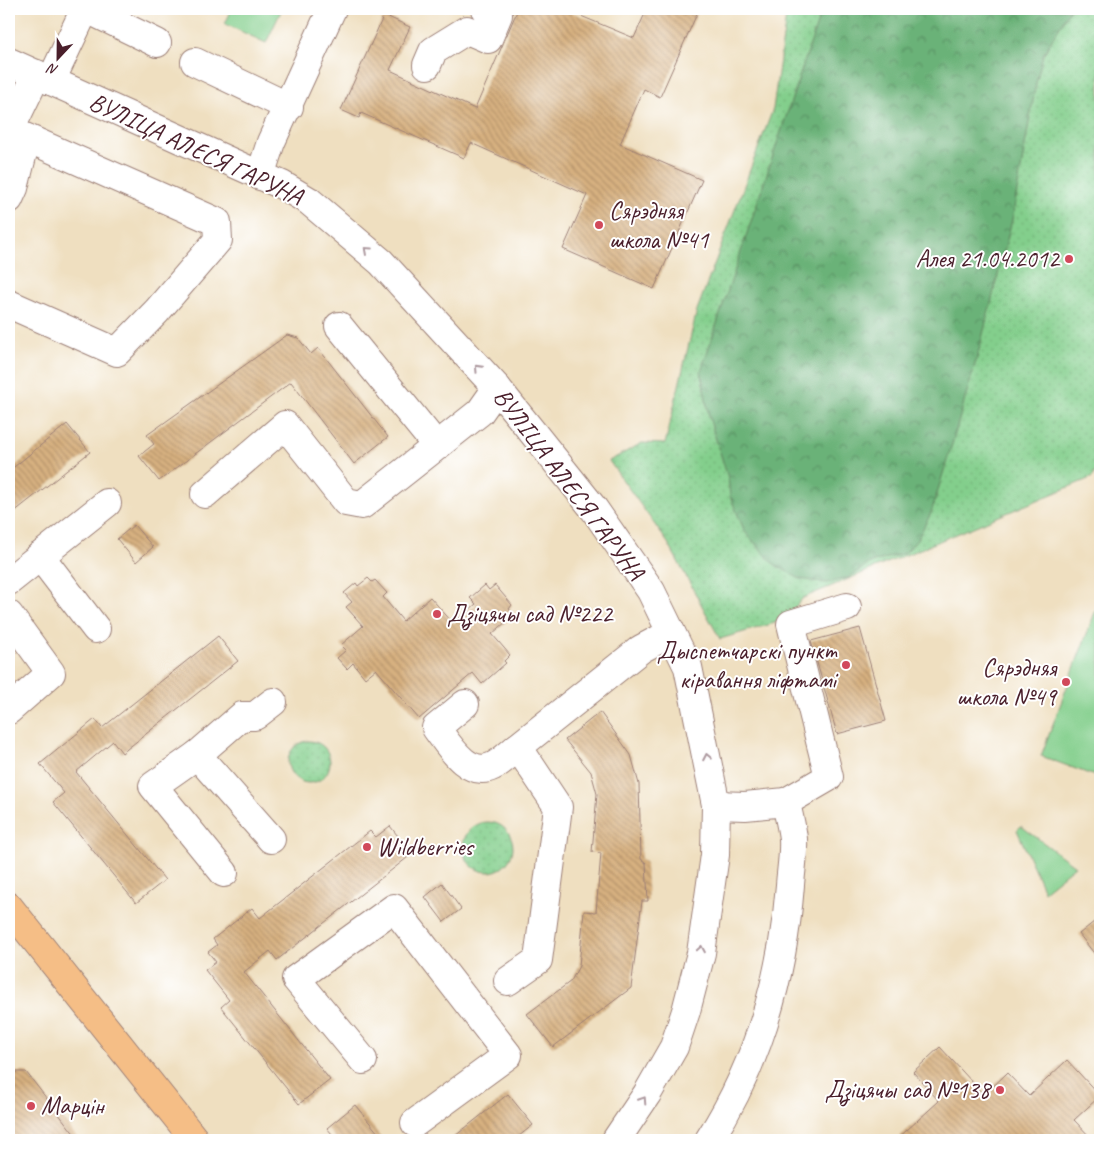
<svg xmlns="http://www.w3.org/2000/svg" width="1109" height="1149" font-family="Caveat,sans-serif">
	<style>
		.green { fill: url(#green-dots); stroke: #66775c }
		.forest { fill: url(#forest-crowns); stroke: #5a6852 }
		.pitch { fill: #83cf8c; stroke: #66775c }
		.building { fill: url(#building-back-hatch) }
		.lines { fill: none; stroke-linecap: round; stroke-linejoin: round }
		.minor-casing { stroke: #9c7f76; stroke-width: 30 }
		.major-casing { stroke: #9c7f76; stroke-width: 30 }
		.minor { stroke: #fff; stroke-width: 28 }
		.major { stroke: #f5be86; stroke-width: 28 }
		.oneway { stroke: #ae9aa0 }
		.poi-dot { fill: #d1495b; stroke: #fff; stroke-width: 2 }
		.labels { text-anchor: middle; dominant-baseline: central; stroke-width: 4; stroke-linejoin: round; paint-order: stroke }
		.street-label { font-size: 25px; fill: #4a1f2b; stroke: #fff }
		.poi-label { font-size: 25px; fill: #4a1f2b; stroke: #fff; text-anchor: start }
	</style>
	<defs>
		<pattern id="green-dots" width="8" height="8" patternUnits="userSpaceOnUse" patternTransform="scale(1.25)"><rect width="8" height="8" fill="#83cf8c"/><path d="M2 2h.1M6 6h.1" fill="none" stroke="#73b179" stroke-width="1.8" stroke-linecap="round"/></pattern>
		<pattern id="forest-crowns" width="20" height="18" patternUnits="userSpaceOnUse" patternTransform="scale(1.25)"><rect width="20" height="18" fill="#6ab278"/><path d="M2 6a3 3 0 1 1 6 0M12 15a3 3 0 1 1 6 0" fill="none" stroke="#599063"/></pattern>
		<pattern id="building-back-hatch" width="6" height="6" patternUnits="userSpaceOnUse" patternTransform="scale(1.25)"><rect width="6" height="6" fill="#d7b180"/><path d="M-1 5l2 2M0 0l6 6M5-1l2 2" fill="none" stroke="#b08f69"/></pattern>
	</defs>
	<rect width="100%" height="100%" fill="#fff"/>
	<filter id="ink" filterUnits="userSpaceOnUse"><feTurbulence type="fractalNoise" baseFrequency=".02" numOctaves="2"/><feDisplacementMap in="SourceGraphic" scale="10" xChannelSelector="R" yChannelSelector="G"/><feConvolveMatrix kernelMatrix="1 2 1 2 8 2 1 2 1" color-interpolation-filters="sRGB"/></filter>
	<filter id="wash" filterUnits="userSpaceOnUse"><feTurbulence type="fractalNoise" baseFrequency=".0096" numOctaves="4" result="noise"/><feDisplacementMap in="SourceGraphic" scale="20" xChannelSelector="R" yChannelSelector="G"/><feGaussianBlur stdDeviation="1.12" result="paint"/><feColorMatrix in="noise" values="0 0 0 0 0 0 0 0 0 0 0 0 0 0 0 0 0 1.4 0 .05"/><feComposite in="paint" operator="in"/></filter>
	<g filter="url(#wash)">
		<rect width="100%" height="100%" fill="#efdfc0"/>
		<!-- green -->
		<g class="green">
			<path d="M787,9h313v450l-7,18 -290,121 -14,16 -14,9 -55,16 -52,-96 -59,-82 33,-18 23,1 32,-134 76,-201z"/>
			<circle cx="309" cy="762" r="21"/>
			<circle cx="488" cy="847" r="25"/>
		</g>
		<!-- forest -->
		<path class="forest" d="M822,9h248l-27,46 -7,28 -24,137 -34,134 -26,90 -21,69 -14,27 -12,13 -35,10 -22,15 -21,5 -27,-4 -26,-15 -29,-32 -15,-36 -2,-18 -19,-61 -8,-46z"/>
		<!-- pitch -->
		<g class="pitch">
			<path d="M232,9h50l-16,34 -41,-19z"/>
			<path d="M1100,599v179l-59,-22z"/>
			<path d="M1021,826l54,40 -31,25 -27,-61z"/>
		</g>
		<g id="blocks">
			<!-- building -->
			<g class="building">
				<path d="M518,9h46l70,29 13,-29h52l-39,88 -16,-8 -24,55 82,36 -48,109 -91,-40 24,-54 -116,-52 -7,15 -103,-45 -2,5 -18,-8 43,-95 26,12 -20,43 85,39z"/>
				<path d="M287,335l11,3 13,16 7,-6 70,89 -34,27 -63,-82 -132,99 -20,-25 15,-12 -7,-9z"/>
				<path d="M67,424l23,28 -81,64v-45z"/>
				<path d="M134,525l19,22 -17,15 -19,-23z"/>
				<path d="M368,578l4,4 3,-2 12,13 -4,4 20,24 27,-24 23,26 23,-19 -6,-6 15,-13 4,5 6,-5 17,20 -3,4 5,6 -22,19 18,21 -6,6 2,2 -24,21 -9,-11 -54,46 -43,-50 -11,9 -12,-15 -6,6 -10,-11 9,-8 -5,-5 22,-19 -17,-19 6,-5 -8,-9 12,-10 2,3z"/>
				<path d="M860,628l26,93 -49,13 -26,-93z"/>
				<path d="M218,636l20,25 -116,92 -9,-12 -37,31 89,108 -29,23 -83,-101 11,-9 -24,-29 55,-45 7,9z"/>
				<path d="M600,712l31,43 8,29 2,75 5,4 2,38h-6l-11,87 -78,59 -26,-33 44,-33 8,-15 5,-55 12,1 5,-59 -9,-1 5,-58 -6,-22 -26,-32z"/>
				<path d="M390,826l22,28 -135,106 -7,-9 -26,21 86,108 -31,24 -78,-97 8,-7 -24,-30 11,-8 -8,-10 9,-7 -4,-6 39,-31 8,10 110,-87 6,6z"/>
				<path d="M442,883l19,26 -17,13 -19,-25z"/>
				<path d="M1100,917v44l-21,-27z"/>
				<path d="M940,1047l44,48 23,-22 22,23 38,-36 33,36 -26,24 19,20h-197l43,-39 -26,-29z"/>
				<path d="M9,1072h17l53,68h-70z"/>
				<path d="M508,1094l25,31 -19,15h-64z"/>
				<path d="M355,1105l29,35h-47l-10,-12z"/>
			</g>
		</g>
	</g>
	<g filter="url(#ink)">
		<use href="#blocks" fill-opacity="0" stroke="#9c7f76" stroke-width="1"/>
		<g class="lines">
			<!-- minor casing -->
			<g class="minor-casing">
				<g id="minor">
					<path d="M87,9l70,34"/>
					<path d="M9,62l273,123 27,16 72,61 116,126 97,121 57,82 37,76 28,138 -1,50 -14,98 -15,58 -12,36 -27,47 -31,46"/>
					<path d="M195,62l94,45"/>
					<path d="M427,65l6,-14 34,-21 21,9 10,-24 -13,-6"/>
					<path d="M51,81l34,-72"/>
					<path d="M9,130l208,92 1,18 -61,71 -40,41 -108,-48"/>
					<path d="M10,130l27,-56"/>
					<path d="M260,176l11,-34 61,-133"/>
					<path d="M9,199l5,-11 9,-36 -13,-22"/>
					<path d="M339,326l97,119"/>
					<path d="M205,494l80,-69 61,77 16,3 118,-93 17,-24"/>
					<path d="M40,556l56,73"/>
					<path d="M9,581l98,-78"/>
					<path d="M9,615l42,58 -42,37"/>
					<path d="M465,704l-29,24c12,16 32,51 57,38 9,-4 17,-13 25,-19"/>
					<path d="M197,755l74,84"/>
					<path d="M786,802l43,-25 -38,-153 56,-17"/>
					<path d="M224,873l-71,-87 44,-31 45,-39h13l18,-14"/>
					<path d="M508,981l30,-21 20,-153 -40,-60 123,-98 30,-16"/>
					<path d="M363,1060l-67,-81 98,-71 114,147 -93,68"/>
					<path d="M709,1140c49,-76 74,-165 81,-255 1,-15 4,-31 3,-46 -1,-12 -5,-25 -7,-37l-41,4 -29,-1"/>
				</g>
			</g>
			<!-- major casing -->
			<g class="major-casing">
				<path id="major" d="M9,907l186,233"/>
			</g>
			<!-- minor -->
			<use href="#minor" class="minor"/>
			<!-- major -->
			<use href="#major" class="major"/>
		</g>
		<!-- one-way arrows -->
		<defs><path id="oneway-chevron" d="M-2-3.5L2.5 0L-2 3.5" fill="none" stroke-width="1.6" stroke-linecap="round" stroke-linejoin="round" transform="scale(1.25)"/></defs>
		<g class="oneway">
			<use href="#oneway-chevron" transform="translate(367 250) rotate(-138)"/>
			<use href="#oneway-chevron" transform="translate(478 368) rotate(-133)"/>
			<use href="#oneway-chevron" transform="translate(707 757) rotate(-101)"/>
			<use href="#oneway-chevron" transform="translate(701 949) rotate(-80)"/>
			<use href="#oneway-chevron" transform="translate(643 1100) rotate(-57)"/>
		</g>
	</g>
	<!-- markers -->
	<g class="poi-dot">
		<circle cx="599" cy="225" r="5"/>
		<circle cx="1069" cy="259" r="5"/>
		<circle cx="437" cy="614" r="5"/>
		<circle cx="846" cy="665" r="5"/>
		<circle cx="1066" cy="682" r="5"/>
		<circle cx="367" cy="847" r="5"/>
		<circle cx="1000" cy="1090" r="5"/>
		<circle cx="31" cy="1106" r="5"/>
	</g>
	<g class="labels">
		<!-- street labels -->
		<g class="street-label">
			<text transform="translate(196 149) rotate(25)">ВУЛІЦА АЛЕСЯ ГАРУНА</text>
			<text transform="translate(569 484) rotate(53)">ВУЛІЦА АЛЕСЯ ГАРУНА</text>
		</g>
		<!-- poi labels -->
		<g class="poi-label">
			<text x="609" y="211">Сярэдняя<tspan x="609" dy="29">школа №41</tspan></text>
			<text x="1059" y="259" text-anchor="end">Алея 21.04.2012</text>
			<text x="447" y="614">Дзіцячы сад №222</text>
			<text x="836" y="651" text-anchor="end">Дыспетчарскі пункт<tspan x="836" dy="29">кіравання ліфтамі</tspan></text>
			<text x="1056" y="668" text-anchor="end">Сярэдняя<tspan x="1056" dy="29">школа №49</tspan></text>
			<text x="377" y="847">Wildberries</text>
			<text x="990" y="1090" text-anchor="end">Дзіцячы сад №138</text>
			<text x="41" y="1106">Марцін</text>
		</g>
	</g>
	<!-- margin -->
	<rect width="1109" height="1149" fill="none" stroke="#fff" stroke-width="30"/>
	<!-- north arrow -->
	<g transform="translate(58 58) rotate(202)" stroke="#ffffff" stroke-width="4" paint-order="stroke">
	<path d="M0-4L9 19L0 12L-9 19Z" fill="#4a1f2b"/>
	<text y="-8" font-size="14" font-weight="bold" text-anchor="middle" fill="#4a1f2b">N</text>
	</g>
</svg>
